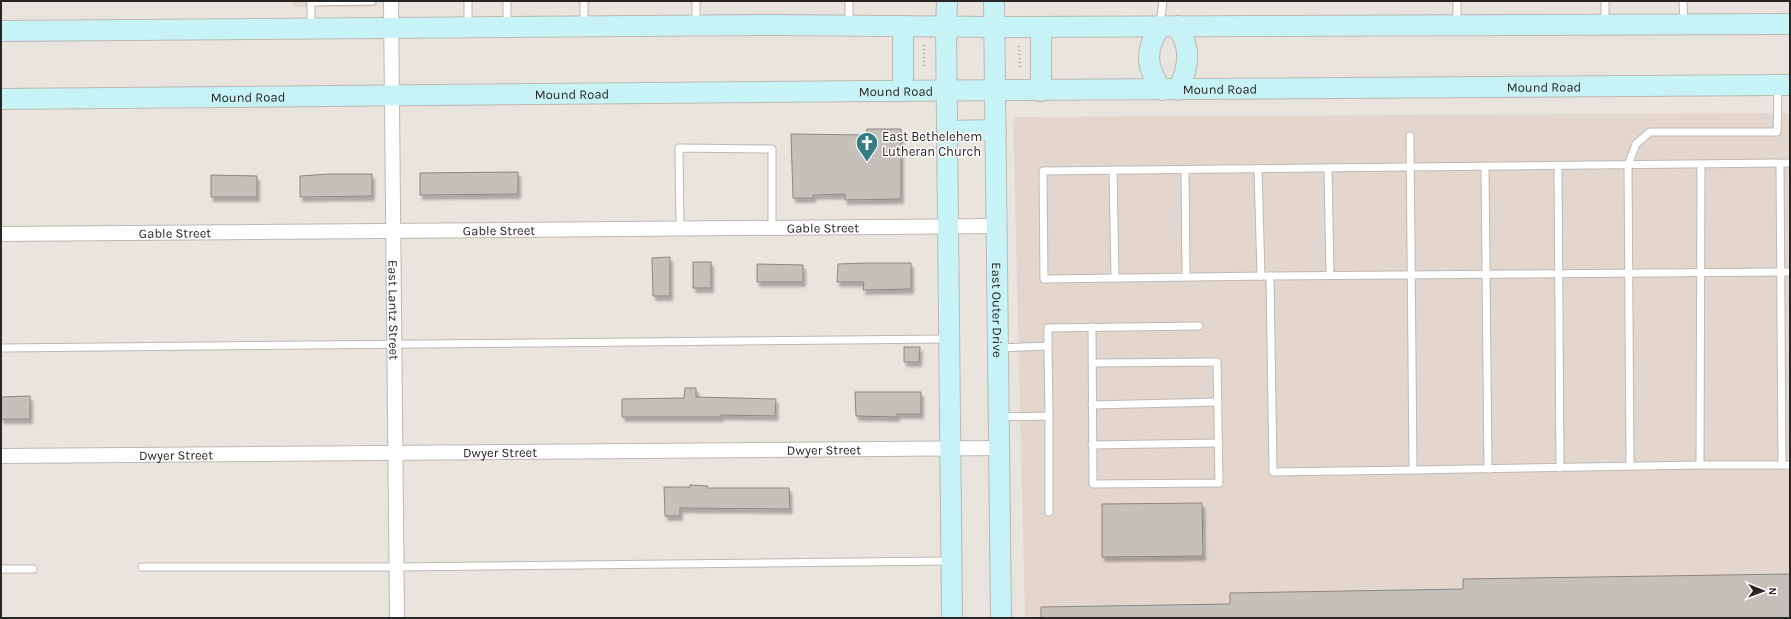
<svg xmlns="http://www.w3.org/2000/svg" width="1791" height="619" font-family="Karla,sans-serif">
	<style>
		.built { fill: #e3d7cd }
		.building { fill: #c6c0bb; stroke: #8b8681; filter: url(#shadow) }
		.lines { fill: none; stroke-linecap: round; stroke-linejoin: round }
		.service-casing { stroke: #beb8b3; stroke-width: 9 }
		.minor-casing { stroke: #beb8b3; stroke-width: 16 }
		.secondary-casing { stroke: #beb8b3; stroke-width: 22 }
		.path { stroke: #aba6a2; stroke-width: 2.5; stroke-dasharray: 1 3; stroke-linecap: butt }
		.service { stroke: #fff; stroke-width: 7 }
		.minor { stroke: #fff; stroke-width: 14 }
		.secondary { stroke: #c7f3f7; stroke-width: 20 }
		.labels { text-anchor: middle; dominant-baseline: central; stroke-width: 3; stroke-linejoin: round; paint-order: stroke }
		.street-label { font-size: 13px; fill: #282624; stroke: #fff }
		.poi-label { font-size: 13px; fill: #282624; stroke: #fff; text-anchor: start }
	</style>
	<defs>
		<filter id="shadow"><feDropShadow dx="2.5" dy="4.5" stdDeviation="1" flood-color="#0004"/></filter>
	</defs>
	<rect width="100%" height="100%" fill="#eae4de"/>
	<!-- built -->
	<g class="built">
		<rect x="293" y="1" width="84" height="6"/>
		<path d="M1790,113v505h-765l-12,-501z"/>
	</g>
	<!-- building -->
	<g class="building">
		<path d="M867,129h34v70l-56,1v-6l-32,1v3h-20l-2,-64 76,1z"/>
		<path d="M518,172v22l-98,1v-22z"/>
		<path d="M329,174h43v22l-72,1v-21z"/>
		<path d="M211,175l46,1v21h-46z"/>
		<path d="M670,257v39h-17l-1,-38z"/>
		<rect x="693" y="262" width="18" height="26"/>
		<path d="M865,263h46v26l-48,1 1,-8h-27l1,-18z"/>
		<path d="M757,264l46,1v17h-46z"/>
		<path d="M904,347h16l-1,15h-15z"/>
		<path d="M685,388h11v9l80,2 -1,17 -54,-1v2h-99v-18l62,-1z"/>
		<path d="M855,392h66v22h-24v3l-41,-1z"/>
		<path d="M30,396v23h-29v-22z"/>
		<path d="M690,485l18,1 -1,2h82l1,21 -110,-1v8h-15l-1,-29h26z"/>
		<path d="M1202,503l1,53 -101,1v-53z"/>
		<path d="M1790,574v44h-749v-11l189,-3v-11l233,-4v-10z"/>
	</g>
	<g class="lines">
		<!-- service casing -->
		<g class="service-casing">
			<g id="service">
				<path d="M311,1v26"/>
				<path d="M468,1v26"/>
				<path d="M507,1v26"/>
				<path d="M584,1v24"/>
				<path d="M696,1v23"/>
				<path d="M1605,1v22"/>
				<path d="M1683,1l1,22"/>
				<path d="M311,2l61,-1"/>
				<path d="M1457,23v-22"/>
				<path d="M849,25v-24"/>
				<path d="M1160,26l3,-25"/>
				<path d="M1410,136c1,111 2,223 3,334l-140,2 -3,-196 520,-4"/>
				<path d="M1780,164l2,301h8"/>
				<path d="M1701,165l-1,300h82"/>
				<path d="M1558,166l2,302"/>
				<path d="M1485,167l3,302"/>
				<path d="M1258,169l3,107"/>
				<path d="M1328,169l2,106"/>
				<path d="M1113,170l2,108"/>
				<path d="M1185,170l1,107"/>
				<path d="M680,228l-1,-80 93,1v79"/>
				<path d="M1270,276l-226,3 -1,-108 747,-8"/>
				<path d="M1092,327l1,157 126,-1 -2,-121 -125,1"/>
				<path d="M1048,346l1,70"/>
				<path d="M1,348l946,-9"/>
				<path d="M999,348l49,-2v-18l151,-2"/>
				<path d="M1092,405l126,-3"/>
				<path d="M999,417l50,-1v96"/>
				<path d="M1092,445l127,-2"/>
				<path d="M1630,466l-2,-301 8,-21 14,-12h127l1,-45"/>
				<path d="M1413,470l287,-5"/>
				<path d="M142,567h255l553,-6"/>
				<path d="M1,569h32"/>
			</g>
		</g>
		<!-- minor casing -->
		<g class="minor-casing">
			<g id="minor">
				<path id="s1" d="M391,1l6,617"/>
				<path id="s2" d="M1,234l996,-8"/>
				<path id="s3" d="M1,456l999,-8"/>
			</g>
		</g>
		<!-- secondary casing -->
		<g class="secondary-casing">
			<g id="secondary">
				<path d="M947,1l-1,25 6,592"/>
				<path id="s4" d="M994,1l7,617"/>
				<path d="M903,26v65"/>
				<path d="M1160,26c-15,25 -15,40 2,64"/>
				<path d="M1177,26c15,23 12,40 1,64"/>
				<path d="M1041,27v64"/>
				<path d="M1,31l774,-6 220,2 795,-3"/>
				<path id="s5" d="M1,99l876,-8 913,-6"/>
				<path d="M947,131l49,-1"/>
			</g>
		</g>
		<!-- path -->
		<g class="path">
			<path d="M924,45v23"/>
			<path d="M1019,46l1,23"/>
		</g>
		<!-- service -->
		<use href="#service" class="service"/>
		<!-- minor -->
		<use href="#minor" class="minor"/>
		<!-- secondary -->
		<use href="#secondary" class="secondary"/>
	</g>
	<!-- icons -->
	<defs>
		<g id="church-pin" transform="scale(1.15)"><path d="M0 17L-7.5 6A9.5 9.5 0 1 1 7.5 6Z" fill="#357d84" stroke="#fff"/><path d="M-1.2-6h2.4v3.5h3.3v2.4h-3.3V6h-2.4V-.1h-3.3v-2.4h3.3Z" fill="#fff"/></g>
	</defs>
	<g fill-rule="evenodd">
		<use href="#church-pin" x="867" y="143"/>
	</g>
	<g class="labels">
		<!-- street labels -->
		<g class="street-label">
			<text stroke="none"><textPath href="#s5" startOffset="1543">Mound Road</textPath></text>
			<text stroke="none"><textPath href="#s5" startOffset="1219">Mound Road</textPath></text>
			<text stroke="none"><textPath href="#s5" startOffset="895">Mound Road</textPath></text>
			<text stroke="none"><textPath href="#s5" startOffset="571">Mound Road</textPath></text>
			<text stroke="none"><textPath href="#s5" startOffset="247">Mound Road</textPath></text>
			<text stroke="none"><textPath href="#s2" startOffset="822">Gable Street</textPath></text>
			<text stroke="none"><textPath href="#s2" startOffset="498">Gable Street</textPath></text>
			<text stroke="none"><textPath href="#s2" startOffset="174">Gable Street</textPath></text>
			<text stroke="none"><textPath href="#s4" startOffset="309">East Outer Drive</textPath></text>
			<text stroke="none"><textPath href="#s1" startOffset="309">East Lantz Street</textPath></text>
			<text stroke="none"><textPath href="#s3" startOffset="823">Dwyer Street</textPath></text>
			<text stroke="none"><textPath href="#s3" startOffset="499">Dwyer Street</textPath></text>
			<text stroke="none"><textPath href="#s3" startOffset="175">Dwyer Street</textPath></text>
		</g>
		<!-- poi labels -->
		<g class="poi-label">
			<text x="882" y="136">East Bethelehem<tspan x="882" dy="15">Lutheran Church</tspan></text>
		</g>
	</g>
	<!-- border -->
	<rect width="1791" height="619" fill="none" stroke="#282624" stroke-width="4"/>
	<!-- north arrow -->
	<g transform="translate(1763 591) rotate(91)" stroke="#ffffff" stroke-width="3" paint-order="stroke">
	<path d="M0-3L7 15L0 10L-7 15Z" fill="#282624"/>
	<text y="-6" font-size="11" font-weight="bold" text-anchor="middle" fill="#282624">N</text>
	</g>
</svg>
